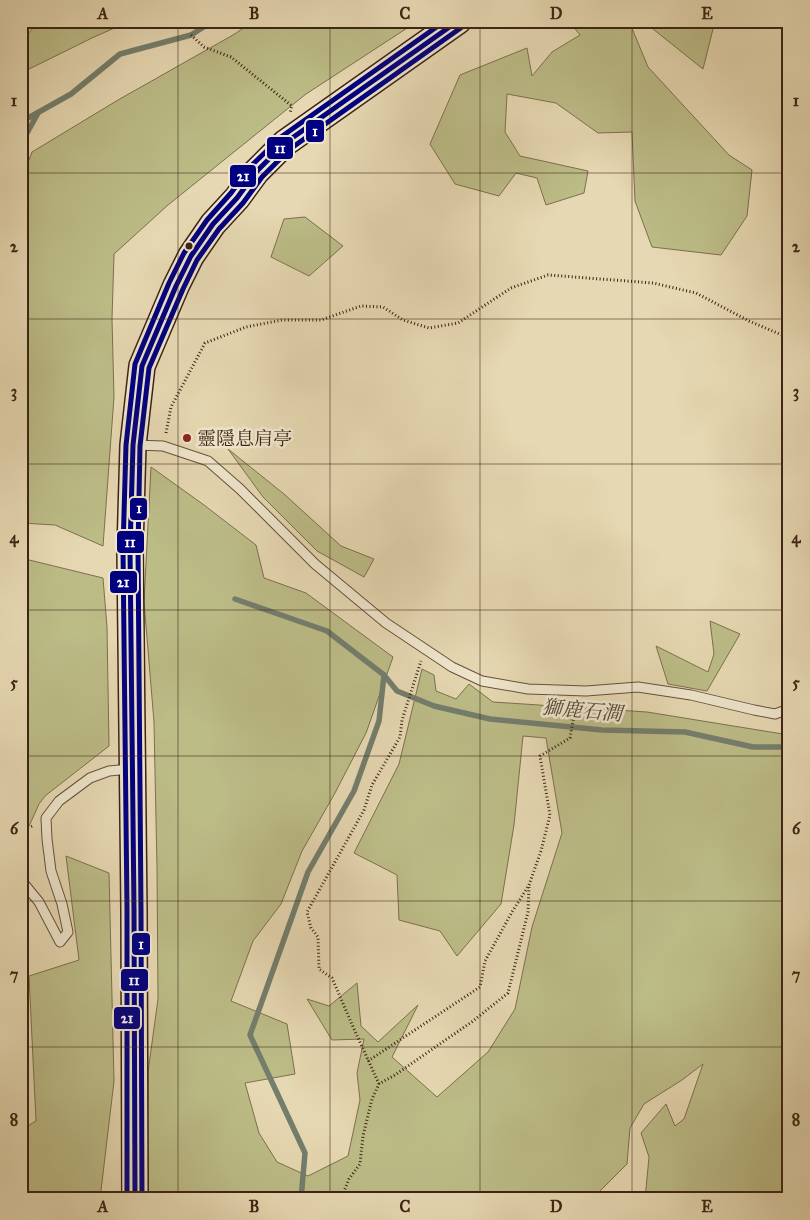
<svg xmlns="http://www.w3.org/2000/svg" width="810" height="1220" font-family="'IM FELL Great Primer','Noto Serif SC',serif">
	<style>
		.green { fill: #bcbc87; stroke: #7c704e }
		.lines { fill: none; stroke-linecap: round; stroke-linejoin: round }
		.stream { stroke: #737e6d; stroke-width: 5.5 }
		.service-casing { stroke: #67503c; stroke-width: 11 }
		.secondary-casing { stroke: #3d2314; stroke-width: 28 }
		.path { stroke: #3d2314; stroke-width: 3; stroke-dasharray: 1 2.5; stroke-linecap: butt }
		.service { stroke: #efe6cd; stroke-width: 9 }
		.secondary { stroke: #efe6cd; stroke-width: 25 }
		.bus-1-casing { stroke: #efe6cd; stroke-width: 9 }
		.bus-2-casing { stroke: #efe6cd; stroke-width: 9 }
		.bus-3-casing { stroke: #efe6cd; stroke-width: 9 }
		.bus-1 { stroke: #000080; stroke-width: 5 }
		.bus-2 { stroke: #000080; stroke-width: 5 }
		.bus-3 { stroke: #000080; stroke-width: 5 }
		.grid { fill: none; stroke: #3d2314; stroke-width: 1; stroke-opacity: 0.55 }
		.bus-dot { fill: #3d2314; stroke: #efe6cd; stroke-width: 2 }
		.poi-dot { fill: #8f2418; stroke: #efe6cd; stroke-width: 2 }
		.labels { text-anchor: middle; dominant-baseline: central; stroke-width: 5; stroke-linejoin: round; paint-order: stroke }
		.poi-label { font-size: 19px; fill: #3d2314; stroke: #efe6cd; text-anchor: start }
		.water-label { font-size: 20px; font-style: italic; fill: #544939; stroke: #efe6cd }
		.line-badge { stroke: #efe6cd; stroke-width: 2 }
		.badge-label { font-size: 14px; text-anchor: middle; font-weight: bold; fill: #fff }
		.neatline { fill: none; stroke: #3d2314; stroke-width: 2 }
		.grid-label { font-size: 16px; text-anchor: middle; font-weight: bold; fill: #3d2314 }
	</style>
	<rect width="100%" height="100%" fill="#e6d8b2"/>
	<filter id="stains"><feTurbulence type="fractalNoise" baseFrequency=".004" numOctaves="4"/><feColorMatrix values="0 0 0 0 .2 0 0 0 0 .09 0 0 0 0 .02 0 0 0 .5 -.17"/></filter>
	<radialGradient id="worn" r=".72"><stop offset=".6" stop-color="#630" stop-opacity="0"/><stop offset="1" stop-color="#630" stop-opacity=".3"/></radialGradient>
	<!-- green -->
	<g class="green">
		<path d="M39,21h91l-38,17 -71,35v-31z"/>
		<path d="M254,21h164l-112,73 -138,111 -54,49 -2,65 2,78 -11,149 -48,-21 -34,-2v-342l11,-29 86,-52 115,-65z"/>
		<path d="M569,21h60l19,46 81,88 23,15 -5,46 -26,39 -69,-8 -17,-46 -3,-69 -34,1 -42,-30 -49,-9 -2,38 15,24 68,15 -4,22 -38,12 -9,-27 -21,-5 -17,23 -44,-12 -25,-40 30,-69 67,-27 5,28 20,-24 28,-17z"/>
		<path d="M646,21h69l-12,48 -55,-44z"/>
		<path d="M305,217l38,29 -34,30 -38,-19 13,-38z"/>
		<path d="M228,449l56,45 57,52 33,13 -10,18 -47,-26 -54,-54z"/>
		<path d="M151,467l53,38 52,40 8,33 42,15 87,64 -27,76 -31,60 -33,58 -21,53 -28,37 -22,60 56,23 8,50 -50,9 14,50 18,29 31,14 40,-20 12,-56 -3,-27 7,-34 -32,1 -25,-41 22,7 28,-23 4,43 17,16 40,-37 -26,52 45,40 51,-45 27,-43 17,-82 30,-94 -16,-95 -23,-2 -9,89 -13,79 -44,52 -17,-25 -41,-11 -2,-45 -43,-22 45,-89 23,-95 12,6 2,16 20,8 13,-15 24,18 154,10 142,23v464h-144l4,-42 -8,-24 25,-29 9,22 9,-7 19,-55 -21,16 -38,24 -14,24 -3,36 -30,30 9,5h-457l-2,-12 1,-115 10,-73 -1,-132 -3,-145 -10,-120z"/>
		<path d="M21,558l82,20 4,49 2,119 -64,50 -6,8 -18,40z"/>
		<path d="M710,621l30,13 -33,57 -39,-7 -12,-38 52,26 6,-18z"/>
		<path d="M66,856l43,17 5,208 -14,118h-79v-69l15,-9 -7,-145 50,-16z"/>
	</g>
	<g class="lines">
		<!-- stream -->
		<g class="stream">
			<path d="M21,122l50,-28 49,-40 71,-19 22,-14"/>
			<path d="M21,144l17,-31"/>
			<path d="M235,599l92,32 57,44 -5,46 -25,70 -46,81 -58,163 55,118 -4,46"/>
			<path d="M384,675l13,16 37,15 56,13 112,11 83,2 68,15h36"/>
		</g>
		<!-- service casing -->
		<g class="service-casing">
			<g id="service">
				<path d="M135,445l28,1 45,15 32,28 75,75 71,59 66,44 30,14 46,8 58,2 52,-4 53,8 63,15 21,4 14,-5"/>
				<path d="M21,880l18,22 21,40 8,-10 -6,-28 -11,-33 -4,-32 -1,-21 13,-17 31,-23 19,-7 21,-2"/>
			</g>
		</g>
		<!-- secondary casing -->
		<g class="secondary-casing">
			<path id="secondary" d="M135,1199l-1,-289 -4,-361 3,-104 9,-79 34,-80 15,-30 22,-32 24,-26 19,-26 29,-29 173,-122"/>
		</g>
		<!-- path -->
		<g class="path">
			<path d="M191,35l13,12 27,10 61,49 -2,7"/>
			<path d="M166,433l5,-26 34,-64 41,-16 36,-7h39l40,-14 22,1 20,13 26,8 29,-5 53,-35 37,-13 105,8 43,10 53,28 40,17"/>
			<path d="M21,829l13,-3"/>
			<path d="M368,1061l112,-74 5,-26 27,-49 17,-27 12,-34 9,-36 -10,-59 30,-18 6,-34"/>
			<path d="M379,1084l-25,-55 -22,-51 -13,-9 -1,-32 -7,-9 -4,-16 57,-102 8,-25 28,-48 2,-17 19,-59"/>
			<path d="M341,1199l8,-20 11,-15 3,-28 9,-37 7,-15 16,-9 78,-54 35,-28 20,-81 1,-26"/>
		</g>
		<!-- service -->
		<use href="#service" class="service"/>
		<!-- secondary -->
		<use href="#secondary" class="secondary"/>
		<!-- bus-1 casing -->
		<g class="bus-1-casing">
			<path id="bus-1" d="M135,1199l-1,-289 -4,-361 3,-104 9,-79 34,-80 15,-30 22,-32 24,-26 19,-26 29,-29 173,-122"/>
		</g>
		<!-- bus-2 casing -->
		<g class="bus-2-casing">
			<path id="bus-2" d="M142,1199l-1,-289 -3,-361 2,-103 9,-78 34,-79 14,-29 22,-31 24,-26 19,-26 28,-28 172,-122"/>
		</g>
		<!-- bus-3 casing -->
		<g class="bus-3-casing">
			<path id="bus-3" d="M127,1199v-289l-4,-361 3,-104 9,-81 34,-81 15,-30 23,-33 24,-27 19,-26 31,-30 164,-116"/>
		</g>
		<!-- bus-1 -->
		<use href="#bus-1" class="bus-1"/>
		<!-- bus-2 -->
		<use href="#bus-2" class="bus-2"/>
		<!-- bus-3 -->
		<use href="#bus-3" class="bus-3"/>
	</g>
	<!-- grid -->
	<path class="grid" d="M178,21v1178M330,21v1178M480,21v1178M632,21v1178M21,173h768M21,319h768M21,464h768M21,610h768M21,756h768M21,901h768M21,1047h768"/>
	<!-- markers -->
	<circle class="bus-dot" cx="189" cy="246" r="4.5"/>
	<circle class="poi-dot" cx="187" cy="438" r="5"/>
	<g class="labels">
		<!-- poi labels -->
		<g class="poi-label">
			<text x="197" y="438">靈隱息肩亭</text>
		</g>
		<!-- water labels -->
		<g class="water-label">
			<text transform="translate(582 710) rotate(5)">獅鹿石澗</text>
		</g>
	</g>
	<g class="line-badge">
		<rect x="305" y="119" width="20" height="24" rx="5" fill="#000080"/>
		<rect x="266" y="136" width="28" height="24" rx="5" fill="#000080"/>
		<rect x="229" y="164" width="28" height="24" rx="5" fill="#000080"/>
		<rect x="129" y="497" width="19" height="24" rx="5" fill="#000080"/>
		<rect x="116" y="530" width="29" height="24" rx="5" fill="#000080"/>
		<rect x="109" y="570" width="29" height="24" rx="5" fill="#000080"/>
		<rect x="131" y="932" width="20" height="24" rx="5" fill="#000080"/>
		<rect x="120" y="968" width="29" height="24" rx="5" fill="#000080"/>
		<rect x="113" y="1006" width="28" height="24" rx="5" fill="#000080"/>
	</g>
	<g class="badge-label">
		<text x="315" y="136">1</text>
		<text x="280" y="153">11</text>
		<text x="243" y="181">21</text>
		<text x="139" y="513">1</text>
		<text x="130" y="547">11</text>
		<text x="123" y="587">21</text>
		<text x="141" y="949">1</text>
		<text x="134" y="985">11</text>
		<text x="127" y="1023">21</text>
	</g>
	<!-- margin -->
	<rect width="810" height="1220" fill="none" stroke="#e6d8b2" stroke-width="55"/>
	<rect x="28" y="28" width="754" height="1164" class="neatline"/>
	<g class="grid-label">
		<text x="103" y="19">A</text>
		<text x="254" y="19">B</text>
		<text x="405" y="19">C</text>
		<text x="556" y="19">D</text>
		<text x="707" y="19">E</text>
		<text x="14" y="106">1</text>
		<text x="796" y="106">1</text>
		<text x="14" y="252">2</text>
		<text x="796" y="252">2</text>
		<text x="14" y="397">3</text>
		<text x="796" y="397">3</text>
		<text x="14" y="543">4</text>
		<text x="796" y="543">4</text>
		<text x="14" y="688">5</text>
		<text x="796" y="688">5</text>
		<text x="14" y="834">6</text>
		<text x="796" y="834">6</text>
		<text x="14" y="980">7</text>
		<text x="796" y="980">7</text>
		<text x="14" y="1125">8</text>
		<text x="796" y="1125">8</text>
		<text x="103" y="1212">A</text>
		<text x="254" y="1212">B</text>
		<text x="405" y="1212">C</text>
		<text x="556" y="1212">D</text>
		<text x="707" y="1212">E</text>
	</g>
	<rect width="100%" height="100%" filter="url(#stains)"/>
	<rect width="100%" height="100%" fill="url(#worn)"/>
</svg>
